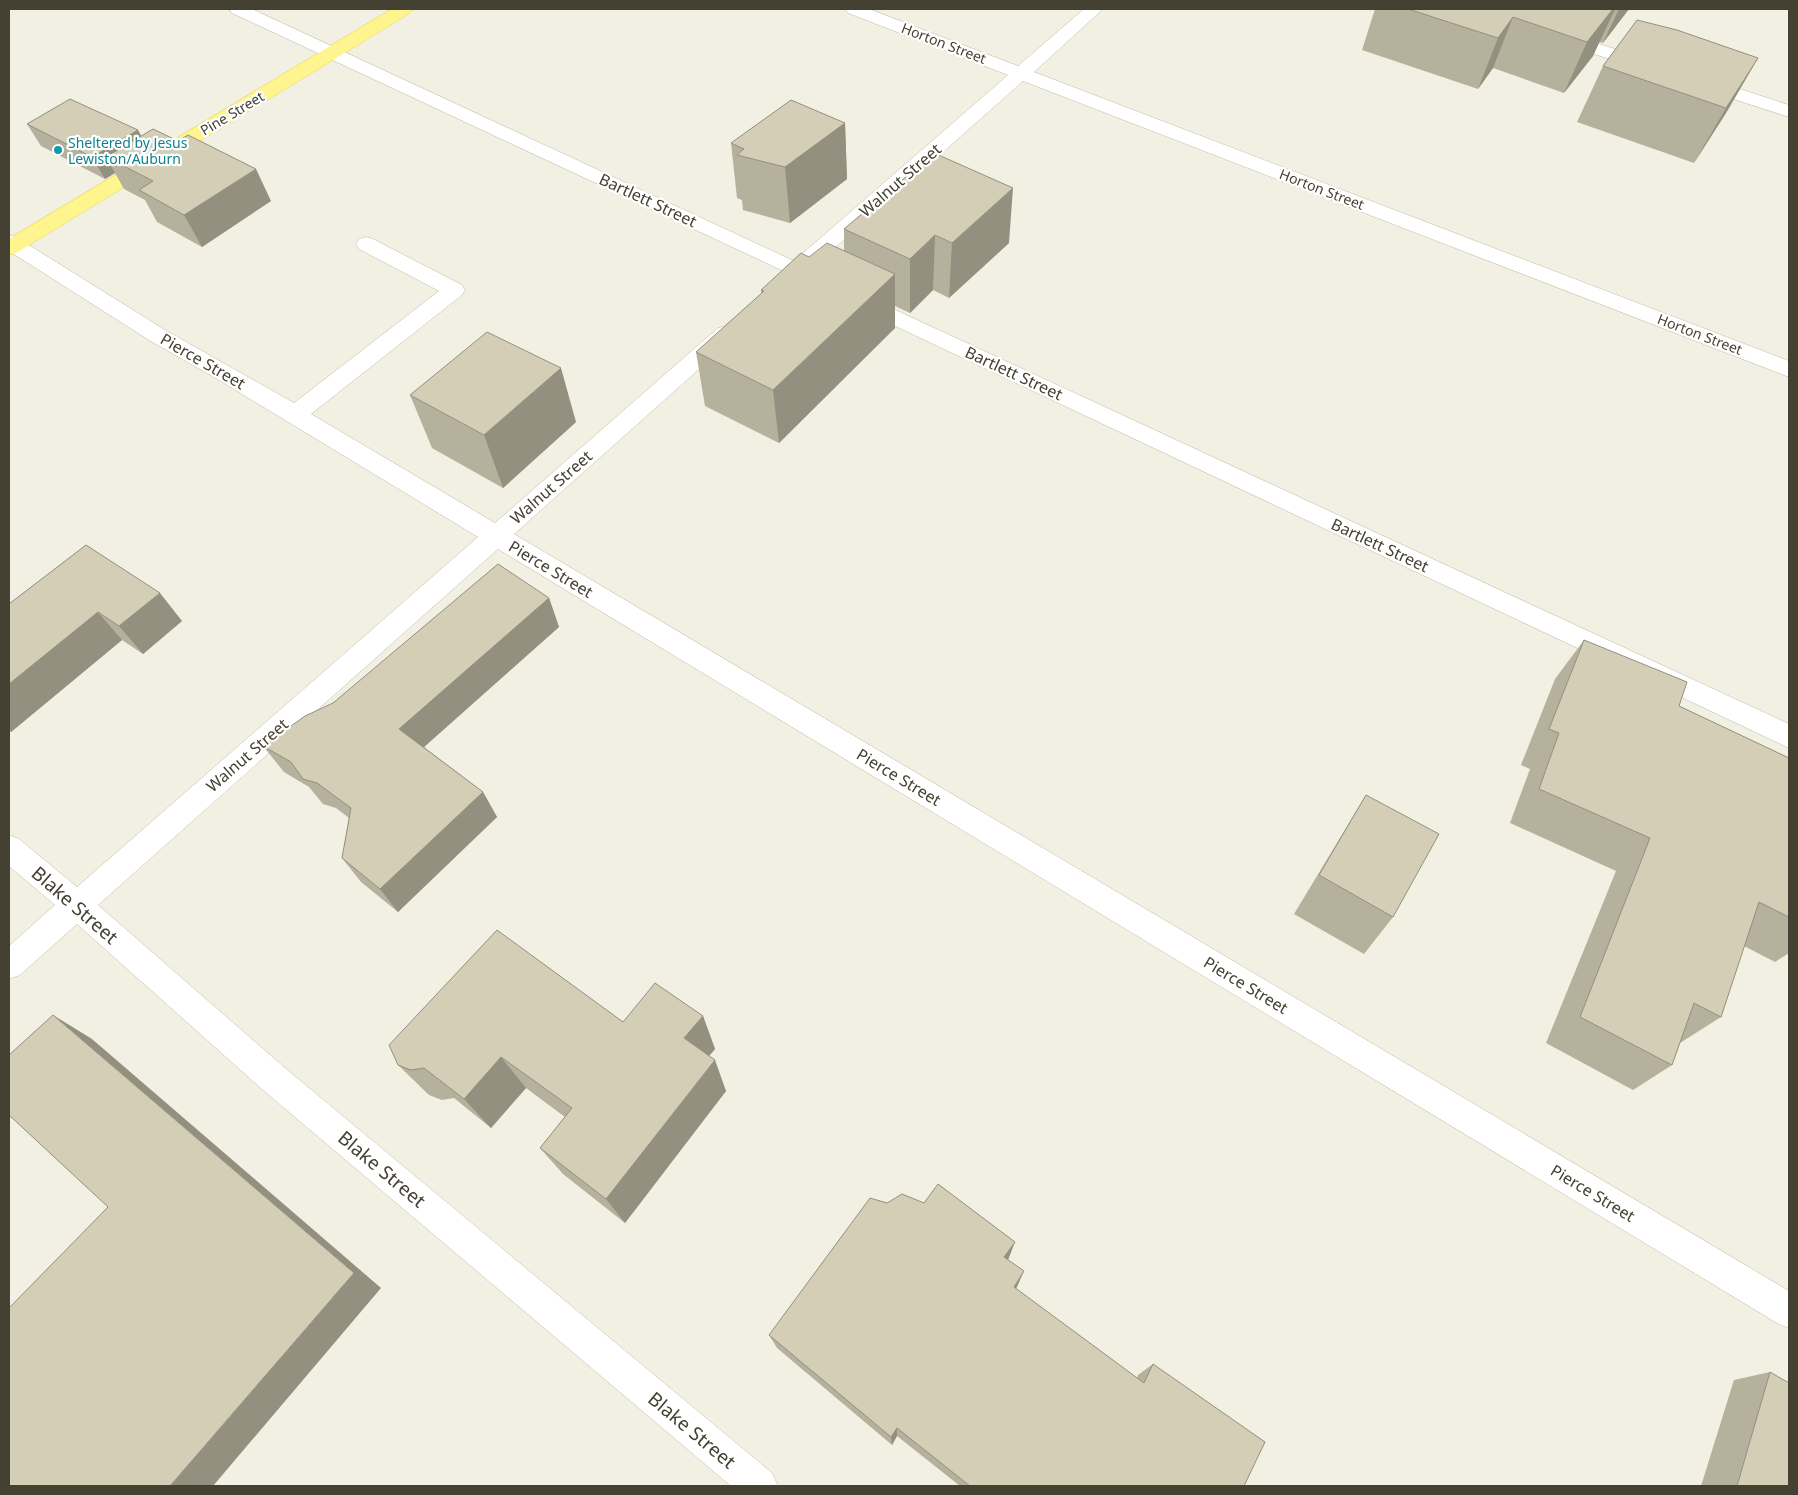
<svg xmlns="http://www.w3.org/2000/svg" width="1798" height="1495" font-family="'Noto Sans',sans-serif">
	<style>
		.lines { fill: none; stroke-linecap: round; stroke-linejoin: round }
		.minor-casing { stroke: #bebaa4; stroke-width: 1 }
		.major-casing { stroke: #e9da58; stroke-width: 1 }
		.minor { fill: #fff; fill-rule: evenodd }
		.major { fill: #fff58e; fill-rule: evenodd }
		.wall { fill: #b6b19d }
		.shaded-wall { fill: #949080 }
		.building { fill: #d4ceb7; stroke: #949080 }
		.culture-dot { fill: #0f9aa8; stroke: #fff; stroke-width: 2 }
		.labels { text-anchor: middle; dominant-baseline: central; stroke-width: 4.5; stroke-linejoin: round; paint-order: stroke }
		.far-street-label { font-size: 14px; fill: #444032; stroke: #fff }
		.far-culture-label { font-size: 14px; fill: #0d838f; stroke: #fff; text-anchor: start }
		.street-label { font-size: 16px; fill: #444032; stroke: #fff }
		.near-street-label { font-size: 19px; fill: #444032; stroke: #fff }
	</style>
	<rect width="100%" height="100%" fill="#f2f0e2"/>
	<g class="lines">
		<!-- minor casing -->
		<g class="minor-casing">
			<g id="minor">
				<path d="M229,9h23l542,252 214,-186 -160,-62 -3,-4h24l149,57 66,-57h19l-69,63 755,289v16l-766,-296 -212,188 19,8 3,5 -3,5 -8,2 -590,-276z"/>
				<path d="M1560,32l94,29 2,4 -2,4 -7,2 -93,-30 -3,-4 3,-4z"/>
				<path d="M1703,77l86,28v12l-93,-30 -2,-4 2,-4z"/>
				<path d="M9,235l7,2 149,93 129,73 145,-112 -80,-42 -3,-5 3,-5 7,-2 7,2 89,46 3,5 -3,5 -151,119 184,109 223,-195 8,-2 8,2 3,5 -3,5 -220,196 1275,757v37l-12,-5 -1279,-774 -400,356 187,163 487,405 6,13h-47l-468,-396 -186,-166 -57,51 -11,4v-33l46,-41 -46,-39v-31l10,4 58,48 401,-350 -259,-157 -70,-40 -140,-89z"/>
				<path d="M861,294l928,430v24l-936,-442 -3,-5 3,-5z"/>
			</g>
		</g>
		<!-- major casing -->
		<g class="major-casing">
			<path id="major" d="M392,9h21l-3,4 -394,240 -7,2v-16z"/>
		</g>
		<!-- minor -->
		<use href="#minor" class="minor"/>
		<!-- major -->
		<use href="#major" class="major"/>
	</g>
	<!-- wall -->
	<g class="wall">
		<path d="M1375,9h254l-26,34 -4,-1 -6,14 -29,37 -71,-25 -15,21 -116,-39z"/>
		<path d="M1758,58l-32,55 -32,50 -117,-41 26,-56z"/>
		<path d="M845,123l2,56 -57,44 -47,-13 -1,-10 -5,-2 -6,-55z"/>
		<path d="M27,124l111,6 3,6 130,65 -69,46 -45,-25 -12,-22 -21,-11 -9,-16 -10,6 -64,-33z"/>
		<path d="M934,153l75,90 -60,55 -16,-8 -23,23 -15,-7v22l-116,115 -74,-37 -9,-54 65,-58v-4l48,-33 35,-6v-22z"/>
		<path d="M410,395l166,27 -73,66 -71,-40z"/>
		<path d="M86,545l96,76 -39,33 -21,-14 -111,92 -2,-2v-126z"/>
		<path d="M549,598l10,29 -135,120 59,45 14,25 -99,95 -37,-30 -19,-24 7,-40 -13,-10 -13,-4 -14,-17 -25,-15 -21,-26 70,-43z"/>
		<path d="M1584,640l95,66 110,52v195l-14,9 -31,-16 -23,71 -41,26 -8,22 -39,25 -87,-47 70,-172 -106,-48 20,-54 -9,-4 34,-86z"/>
		<path d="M1366,795l27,122 -29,37 -70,-40z"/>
		<path d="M703,1016l12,33 -6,7 17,35 -101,132 -62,-49 -23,-26 25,-31 -39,-29 -35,40 -37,-30 -12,2 -13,-5 -31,-30 225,-43z"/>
		<path d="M1008,1260l8,29 121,89 1,-3 15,-11 91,122h-284l-63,-50 -5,9 -115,-97 -8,-13z"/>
		<path d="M1770,1372l19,114h-88l33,-106z"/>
	</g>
	<!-- shaded-wall -->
	<g class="shaded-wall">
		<path d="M1613,9h2l-22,47 -29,37 23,-51z"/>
		<path d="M1619,9h10l-26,34z"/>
		<path d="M1513,17l-20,51 -15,21 20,-51z"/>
		<path d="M1758,58l-32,55 -32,50 32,-55z"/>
		<path d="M845,123l2,56 -57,44 -5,-56z"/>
		<path d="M138,130l12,22 -44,5 9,16 -10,6 -13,-22z"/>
		<path d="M256,169l15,32 -69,46 -18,-32z"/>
		<path d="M1013,188l-4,55 -60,55 3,-55z"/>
		<path d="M935,235l-2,55 -23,23v-54z"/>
		<path d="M895,274v54l-116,115 -6,-53z"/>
		<path d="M561,368l15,54 -73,66 -19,-53z"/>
		<path d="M160,593l22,28 -39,33 -24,-28z"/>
		<path d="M549,598l10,29 -144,128 -16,-26z"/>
		<path d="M98,612l24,28 -111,92 -2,-3v-45z"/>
		<path d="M483,792l14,25 -99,95 -18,-23z"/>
		<path d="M53,1015l39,24 289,249 -168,198h-43l184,-213z"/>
		<path d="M703,1016l12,33 -18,21 -13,-32z"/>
		<path d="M501,1057l25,31 -35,40 -27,-29z"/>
		<path d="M715,1060l11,31 -101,132 -19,-24z"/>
		<path d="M1015,1242l-7,18 -4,-3z"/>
		<path d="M1024,1271l-7,16 -10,15 7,-15z"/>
		<path d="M897,1428v8l-5,9 -1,-8z"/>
	</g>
	<!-- building -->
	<g class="building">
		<path d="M1408,9h205l-26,33 -74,-25 -15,21z"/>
		<path d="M1637,20l40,10 81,28 -32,50 -123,-42z"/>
		<path d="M70,99l68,31 -46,27 -65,-33z"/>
		<path d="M791,100l54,23 -60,44 -48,-12 7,-6 -13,-6z"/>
		<path d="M153,129l25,12 10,-6 68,34 -72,46 -45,-25 14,-9 -47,-24z"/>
		<path d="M934,153l79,35 -61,55 -17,-8 -25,24 -66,-30z"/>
		<path d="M827,243l68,31 -122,116 -77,-38 68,-61 -3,-1 40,-37 8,4z"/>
		<path d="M487,332l74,36 -77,67 -74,-40z"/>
		<path d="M86,545l74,48 -41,33 -21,-14 -89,72v-80z"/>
		<path d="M498,564l51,34 -150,131 84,63 -103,97 -38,-31 9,-50 -34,-25 -14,-4 -12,-17 -28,-16 42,-30 28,-13z"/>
		<path d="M1584,640l103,42 -8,24 110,52v159l-30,-15 -38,115 -27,-14 -22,62 -92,-48 70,-179 -111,-49 20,-56 -10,-4z"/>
		<path d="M1366,795l73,39 -46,83 -74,-42z"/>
		<path d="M497,930l126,92 32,-39 48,33 -19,22 31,22 -109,139 -66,-51 32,-40 -71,-51 -37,42 -40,-31 -13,2 -13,-5 -9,-20z"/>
		<path d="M53,1015l301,258 -184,213h-161v-178l99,-101 -99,-92v-60z"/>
		<path d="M938,1184l77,58 -11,15 20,14 -10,16 130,96 9,-19 112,78 -21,44h-274l-73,-58 -6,9 -122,-102 101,-137 17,5 15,-9 22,9z"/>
		<path d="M1770,1372l19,11v103h-52z"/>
	</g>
	<!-- markers -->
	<circle class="culture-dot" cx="58" cy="150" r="5"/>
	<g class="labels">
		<!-- far-street labels -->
		<g class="far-street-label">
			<text transform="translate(944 43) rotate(21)">Horton Street</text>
			<text transform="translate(232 113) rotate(-31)">Pine Street</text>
			<text transform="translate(1322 189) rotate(21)">Horton Street</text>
			<text transform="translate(1700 334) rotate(21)">Horton Street</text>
		</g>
		<!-- far-culture labels -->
		<g class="far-culture-label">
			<text x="68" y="142">Sheltered by Jesus<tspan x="68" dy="16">Lewiston/Auburn</tspan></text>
		</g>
		<!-- street labels -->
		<g class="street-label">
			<text transform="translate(900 180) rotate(-41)">Walnut Street</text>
			<text transform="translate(648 200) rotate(25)">Bartlett Street</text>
			<text transform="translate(203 361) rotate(30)">Pierce Street</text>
			<text transform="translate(1014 373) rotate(25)">Bartlett Street</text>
			<text transform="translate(551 487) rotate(-41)">Walnut Street</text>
			<text transform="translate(1380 545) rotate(25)">Bartlett Street</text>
			<text transform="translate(551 569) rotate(31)">Pierce Street</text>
			<text transform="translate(247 755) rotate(-41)">Walnut Street</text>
			<text transform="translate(899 777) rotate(31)">Pierce Street</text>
			<text transform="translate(1246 985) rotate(31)">Pierce Street</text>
			<text transform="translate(1593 1193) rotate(31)">Pierce Street</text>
		</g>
		<!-- near-street labels -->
		<g class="near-street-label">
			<text transform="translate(75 905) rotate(41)">Blake Street</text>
			<text transform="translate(382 1169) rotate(40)">Blake Street</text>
			<text transform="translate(692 1430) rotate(40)">Blake Street</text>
		</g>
	</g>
	<!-- border -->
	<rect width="1798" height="1495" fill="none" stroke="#444032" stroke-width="20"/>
</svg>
